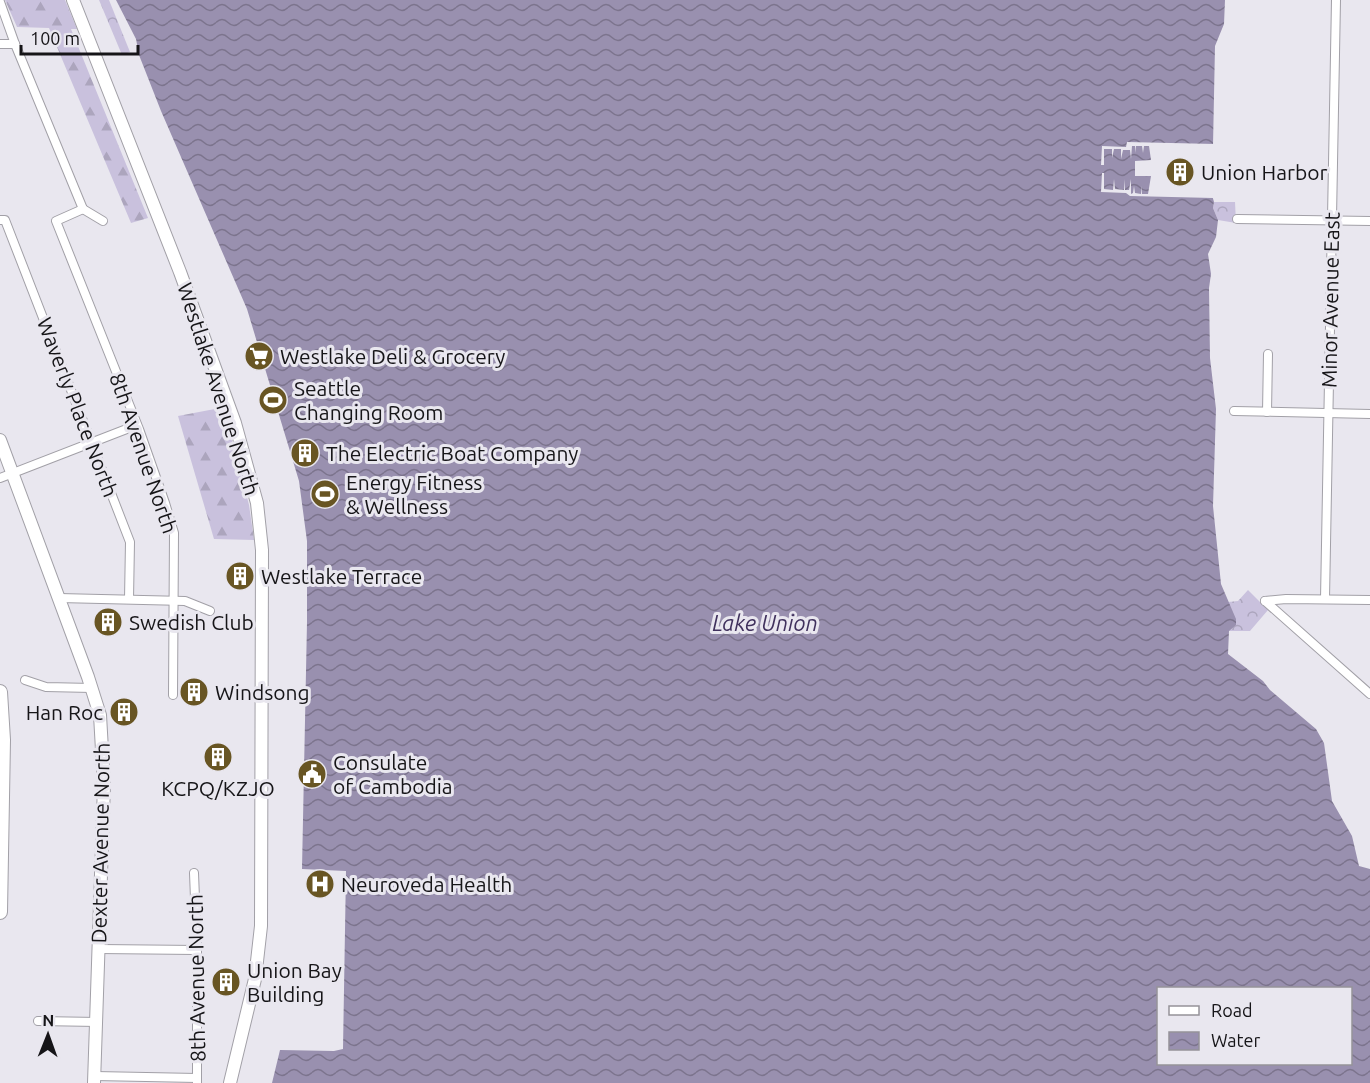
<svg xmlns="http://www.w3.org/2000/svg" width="1370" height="1083" font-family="Ubuntu,sans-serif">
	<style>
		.forest { fill: url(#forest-firs) }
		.park { fill: url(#park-crowns) }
		.water { fill: url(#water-waves); fill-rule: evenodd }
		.pier { fill: #e9e7ef }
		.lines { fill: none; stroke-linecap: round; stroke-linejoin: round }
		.minor-casing { stroke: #a2a0a7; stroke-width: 10 }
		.secondary-casing { stroke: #a2a0a7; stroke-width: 14 }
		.trunk-casing { stroke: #a2a0a7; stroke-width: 16 }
		.minor { stroke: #fff; stroke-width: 8 }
		.secondary { stroke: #fff; stroke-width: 12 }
		.trunk { stroke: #fff; stroke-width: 14 }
		.labels { text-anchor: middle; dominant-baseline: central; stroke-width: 6; stroke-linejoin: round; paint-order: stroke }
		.poi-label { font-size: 21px; fill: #161518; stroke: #e9e7ef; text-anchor: start }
		.street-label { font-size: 21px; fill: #161518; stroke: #e9e7ef }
		.water-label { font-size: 22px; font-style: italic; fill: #40315d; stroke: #e9e7ef }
	</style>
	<defs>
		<pattern id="forest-firs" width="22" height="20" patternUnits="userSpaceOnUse" patternTransform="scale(1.5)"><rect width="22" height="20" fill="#c9c1dd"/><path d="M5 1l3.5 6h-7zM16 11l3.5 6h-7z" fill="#aca5bd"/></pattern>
		<pattern id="park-crowns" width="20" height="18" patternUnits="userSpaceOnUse" patternTransform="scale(1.5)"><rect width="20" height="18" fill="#c9c1dd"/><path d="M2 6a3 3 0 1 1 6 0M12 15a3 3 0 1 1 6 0" fill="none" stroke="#aca5bd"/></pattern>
		<pattern id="water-waves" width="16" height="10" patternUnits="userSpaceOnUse" patternTransform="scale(1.5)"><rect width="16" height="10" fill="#9990af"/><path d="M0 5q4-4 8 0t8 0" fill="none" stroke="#7c748d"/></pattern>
	</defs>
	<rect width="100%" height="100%" fill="#e9e7ef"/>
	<!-- forest -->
	<g class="forest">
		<path d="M5,0h60l12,29h-6l77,189 -17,5 -82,-195 -32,-1z"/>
		<path d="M220,408l7,14 22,83 5,35 -40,-1 -36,-123z"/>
	</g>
	<!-- park -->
	<g class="park">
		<path d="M99,0h10l21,52 -8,3z"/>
		<path d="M1214,202h21l1,21 -18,-3 -5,-12z"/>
		<path d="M1248,590l20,20 -18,21h-21l3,-20 -4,-9 10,-1z"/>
	</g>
	<!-- water -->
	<path class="water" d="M116,0h1109l-1,24 -9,22 -3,149 2,7 -1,6 5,12 -2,17 -8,17 3,20 -2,14 1,70 6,51 -3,97 8,78 15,35v6l-7,6 -1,23 35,27 7,9 46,39 8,14 8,58 20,35 7,30 11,3v214h-1098l8,-33 54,1 9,-2 3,-178 -44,-2 5,-247v-81l-8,-60 -52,-172 -86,-198 -22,-56 -3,-16zM1158,988h192v76h-192z"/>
	<!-- pier -->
	<path class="pier" d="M1127,142l88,2 -2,54 -83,-2 -4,-3 -25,-1 1,-19h2v16l9,1 1,-11 1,10 9,1 1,-11v11h4l2,-11v15l2,-1 1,-7 1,7 6,1 1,-8v8h6l3,-18h-16v-15l16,-1 -2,-14h-5l-1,7 -1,-7h-6l-1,7v-7h-3l-1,13 -1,-9h-7l-2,9v-10h-7l-2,9v-9h-8v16h-3l1,-19 24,1z"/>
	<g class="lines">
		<!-- minor casing -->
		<g class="minor-casing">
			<g id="minor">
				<path d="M0,2l15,42 68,165"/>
				<path d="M0,44h15"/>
				<path d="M83,209l-27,12 83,208 26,74 9,30 -1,162"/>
				<path d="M83,209l20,12"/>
				<path d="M1237,219l133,2"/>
				<path d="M0,220h5l125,322 -1,57"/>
				<path d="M1234,411l136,3"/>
				<path d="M1267,412l1,-58"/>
				<path d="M0,478l137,-53"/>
				<path d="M59,598l126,3 25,10"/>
				<path d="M1325,599l11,-599"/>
				<path d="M1265,601l105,93"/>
				<path d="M1265,601l21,-2 84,1"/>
				<path d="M25,680l21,7 46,1"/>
				<path d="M194,873l3,77v133"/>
				<path d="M99,949l98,1"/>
				<path d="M38,1021l60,1"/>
				<path d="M95,1076l102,2"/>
			</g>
		</g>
		<!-- secondary casing -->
		<g class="secondary-casing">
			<g id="secondary">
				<path d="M73,0l107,272 55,151 22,80 5,47 -1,376 -6,53 -25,104"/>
				<path d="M0,440l88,237 12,38 4,70 -10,298"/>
			</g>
		</g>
		<!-- trunk casing -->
		<g class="trunk-casing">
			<path id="trunk" d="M0,692l3,48 -3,172"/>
		</g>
		<!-- minor -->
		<use href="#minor" class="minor"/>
		<!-- secondary -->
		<use href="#secondary" class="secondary"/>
		<!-- trunk -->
		<use href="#trunk" class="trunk"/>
	</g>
	<!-- icons -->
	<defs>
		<g id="building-disc" transform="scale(1.5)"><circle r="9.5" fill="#685523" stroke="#e9e7ef"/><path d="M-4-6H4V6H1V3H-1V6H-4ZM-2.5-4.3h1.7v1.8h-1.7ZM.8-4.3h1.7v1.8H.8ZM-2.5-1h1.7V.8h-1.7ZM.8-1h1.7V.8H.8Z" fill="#fff"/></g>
		<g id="supermarket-disc" transform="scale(1.5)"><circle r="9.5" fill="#685523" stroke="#e9e7ef"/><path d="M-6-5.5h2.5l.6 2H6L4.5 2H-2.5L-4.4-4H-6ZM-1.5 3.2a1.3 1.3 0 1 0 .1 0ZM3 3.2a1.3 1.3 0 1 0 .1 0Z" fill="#fff"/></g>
		<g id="stadium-disc" transform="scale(1.5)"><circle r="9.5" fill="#685523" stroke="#e9e7ef"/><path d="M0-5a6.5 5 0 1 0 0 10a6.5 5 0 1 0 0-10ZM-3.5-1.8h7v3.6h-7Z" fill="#fff"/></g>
		<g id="civic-disc" transform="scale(1.5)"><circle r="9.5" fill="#685523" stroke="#e9e7ef"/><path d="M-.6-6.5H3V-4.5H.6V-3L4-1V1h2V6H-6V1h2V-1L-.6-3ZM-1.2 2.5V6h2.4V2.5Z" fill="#fff"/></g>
		<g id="hospital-disc" transform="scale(1.5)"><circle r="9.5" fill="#685523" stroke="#e9e7ef"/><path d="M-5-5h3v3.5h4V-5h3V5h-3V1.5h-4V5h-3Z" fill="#fff"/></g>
	</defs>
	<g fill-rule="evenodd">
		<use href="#building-disc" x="1180" y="172"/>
		<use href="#supermarket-disc" x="259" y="356"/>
		<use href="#stadium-disc" x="273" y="400"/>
		<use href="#building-disc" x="305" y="453"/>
		<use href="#stadium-disc" x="325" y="494"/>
		<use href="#building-disc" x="240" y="576"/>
		<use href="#building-disc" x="108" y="622"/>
		<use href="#building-disc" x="194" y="692"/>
		<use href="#building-disc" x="124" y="712"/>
		<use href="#building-disc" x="218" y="757"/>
		<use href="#civic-disc" x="312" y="774"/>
		<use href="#hospital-disc" x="320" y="884"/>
		<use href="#building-disc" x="226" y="982"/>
	</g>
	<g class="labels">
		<!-- poi labels -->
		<g class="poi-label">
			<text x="1201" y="172">Union Harbor</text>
			<text x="280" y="356">Westlake Deli &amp; Grocery</text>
			<text x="294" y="388">Seattle<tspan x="294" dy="24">Changing Room</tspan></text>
			<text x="326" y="453">The Electric Boat Company</text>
			<text x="346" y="482">Energy Fitness<tspan x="346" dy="24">&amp; Wellness</tspan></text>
			<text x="261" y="576">Westlake Terrace</text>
			<text x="129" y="622">Swedish Club</text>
			<text x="215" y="692">Windsong</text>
			<text x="103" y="712" text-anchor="end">Han Roc</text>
			<text x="333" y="762">Consulate<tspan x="333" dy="24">of Cambodia</tspan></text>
			<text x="218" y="788" text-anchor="middle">KCPQ/KZJO</text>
			<text x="341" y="884">Neuroveda Health</text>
			<text x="247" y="970">Union Bay<tspan x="247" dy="24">Building</tspan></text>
		</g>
		<!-- street labels -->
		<g class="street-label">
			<text transform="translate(1330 300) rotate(-89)">Minor Avenue East</text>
			<text transform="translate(219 389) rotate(72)">Westlake Avenue North</text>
			<text transform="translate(78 407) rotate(69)">Waverly Place North</text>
			<text transform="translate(144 453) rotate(71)">8th Avenue North</text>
			<text transform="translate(100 843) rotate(-89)">Dexter Avenue North</text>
			<text transform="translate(196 978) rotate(-91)">8th Avenue North</text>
		</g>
		<!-- water labels -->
		<g class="water-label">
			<text x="765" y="622">Lake Union</text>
		</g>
	</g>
	<!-- legend -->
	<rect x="1157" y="987" width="195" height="78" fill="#e9e7ef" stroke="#959399" stroke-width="1.5"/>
	<rect x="1169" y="1006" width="30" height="9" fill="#ffffff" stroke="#959399" stroke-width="1.5"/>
	<text x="1211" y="1017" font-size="18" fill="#161518">Road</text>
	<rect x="1169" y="1032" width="30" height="18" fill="url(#water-waves)" stroke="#959399" stroke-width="1.5"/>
	<text x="1211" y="1047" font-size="18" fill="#161518">Water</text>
	<!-- north arrow -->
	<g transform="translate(48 1035) rotate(1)" stroke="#e9e7ef" stroke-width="4.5" paint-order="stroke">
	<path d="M0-4.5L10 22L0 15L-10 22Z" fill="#161518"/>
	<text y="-9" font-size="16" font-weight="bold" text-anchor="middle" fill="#161518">N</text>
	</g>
	<!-- scale -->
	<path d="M21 45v9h117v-9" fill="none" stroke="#161518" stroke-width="3"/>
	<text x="30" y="45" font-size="18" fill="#161518" stroke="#e9e7ef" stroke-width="4.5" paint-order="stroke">100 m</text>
</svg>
